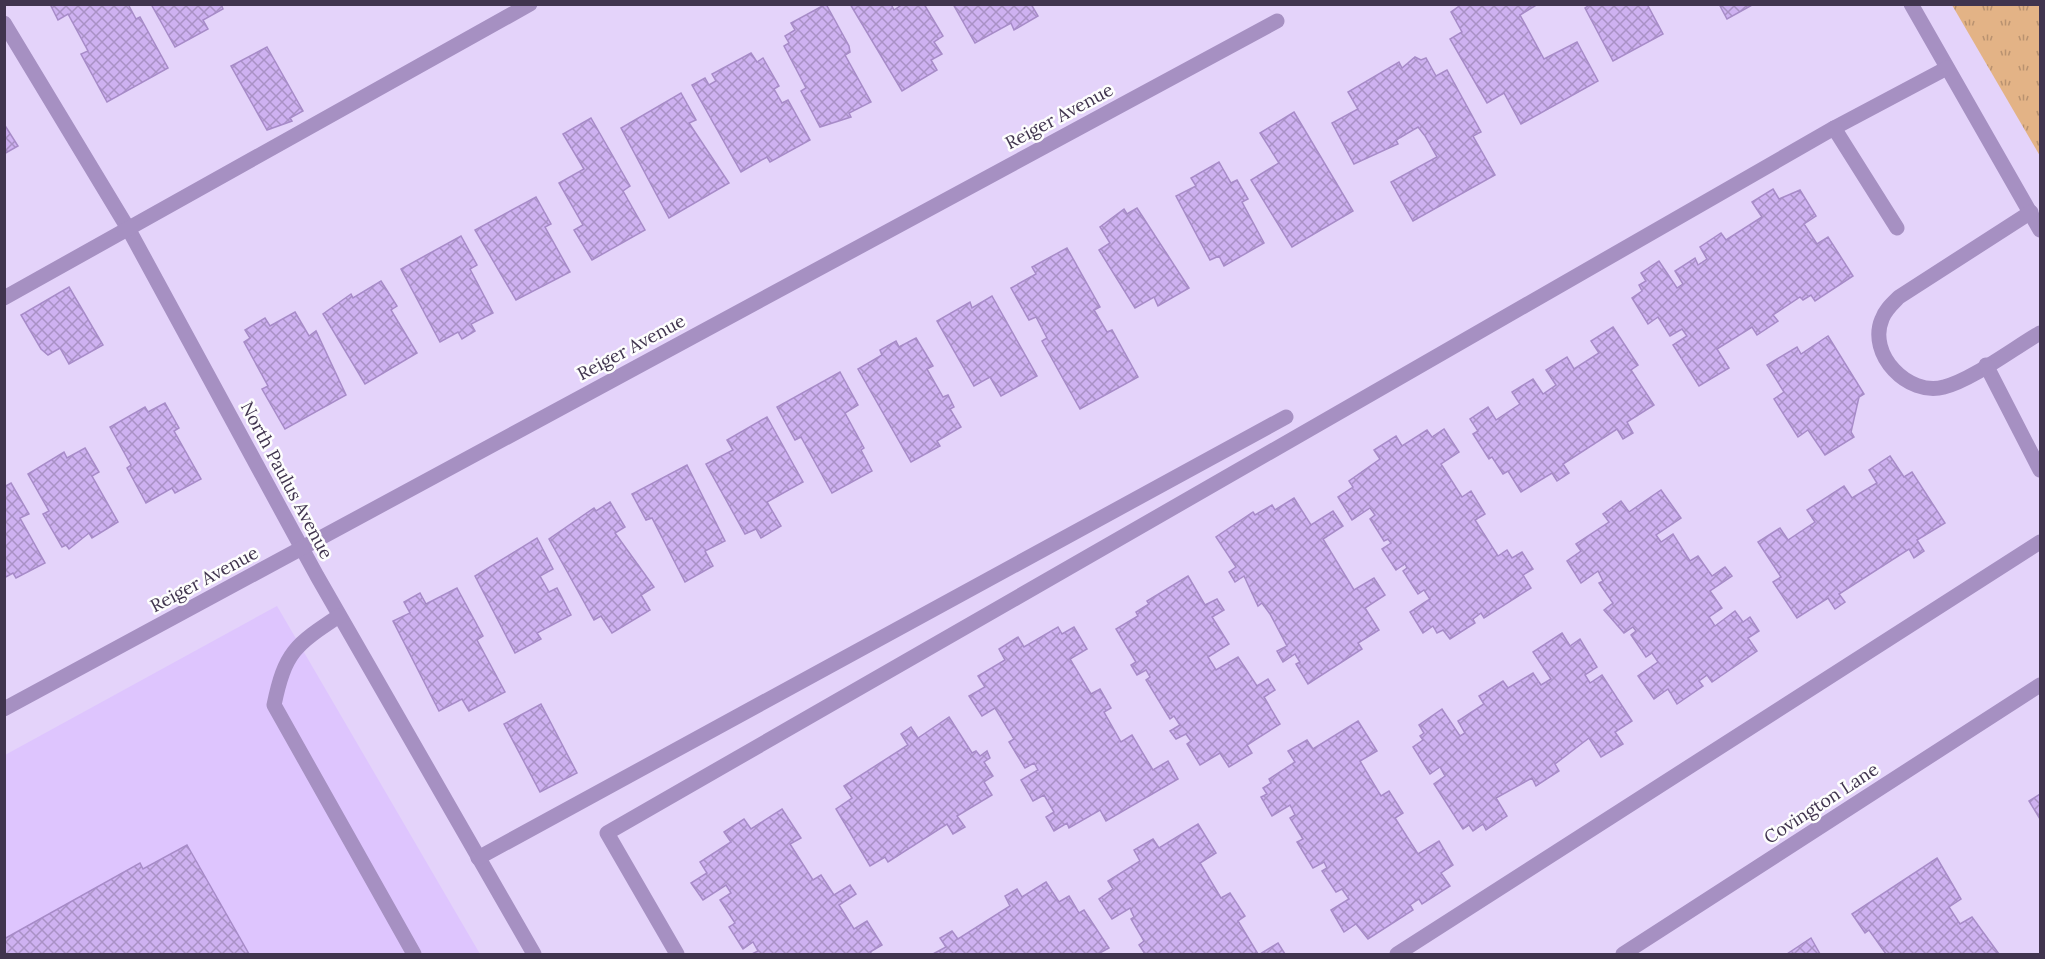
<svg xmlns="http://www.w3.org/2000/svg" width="2045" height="959" font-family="Lora,serif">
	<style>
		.built { fill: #dec5fe }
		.grass { fill: url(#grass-tufts) }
		.building { fill: url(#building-cross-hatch); stroke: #a78bc8; stroke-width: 1.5 }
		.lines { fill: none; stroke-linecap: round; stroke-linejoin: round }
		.minor { stroke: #a690c2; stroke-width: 15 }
		.labels { text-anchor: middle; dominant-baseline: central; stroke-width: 5; stroke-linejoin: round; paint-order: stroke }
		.street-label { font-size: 18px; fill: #40344e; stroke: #fdfdfd }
	</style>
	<defs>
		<pattern id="grass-tufts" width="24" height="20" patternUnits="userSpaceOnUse" patternTransform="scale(1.5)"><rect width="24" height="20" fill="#e3b386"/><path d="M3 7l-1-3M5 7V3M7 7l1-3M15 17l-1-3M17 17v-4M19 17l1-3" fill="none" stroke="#b99270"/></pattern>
		<pattern id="building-cross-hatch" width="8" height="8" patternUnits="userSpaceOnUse" patternTransform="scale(1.5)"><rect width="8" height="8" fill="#ceb1f1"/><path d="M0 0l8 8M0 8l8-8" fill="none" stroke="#a991c5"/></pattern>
	</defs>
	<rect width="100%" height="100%" fill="#e4d3fa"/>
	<!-- built -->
	<path class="built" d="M277,606l203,348h-475v-199z"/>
	<!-- grass -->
	<path class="grass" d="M1952,5h88v151z"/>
	<!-- building -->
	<g class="building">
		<path d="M50,4h78l8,15 4,-2 28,51 -61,34 -26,-48 7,-3 -20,-37 -10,6z"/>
		<path d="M151,4h70l2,5 -20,11 5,9 -33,18z"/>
		<path d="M826,4l23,42 1,6 -5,3 26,47 -22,11 2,4 -31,10 -19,-36 5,-3 -22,-42 5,-3 -4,-7 10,-6 -4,-7z"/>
		<path d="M850,4h41l3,6 9,-6h21l19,32 -9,6 8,12 -11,6 6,10 -35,21z"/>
		<path d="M953,4h78l7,12 -24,14 -3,-7 -36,20z"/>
		<path d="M1462,4h76l-18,11 24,44 33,-17 21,39 -77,43 -17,-31 -17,10 -37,-64 12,-7 -11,-20z"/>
		<path d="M1591,4h56l16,30 -50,27 -28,-53z"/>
		<path d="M1719,4h35l-27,15z"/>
		<path d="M267,47l36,64 -13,7 2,3 -25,9 -36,-64z"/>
		<path d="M751,53l6,9 6,-4 16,28 -5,3 8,14 6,-3 22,40 -40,22 -3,-5 -26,15 -49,-87 13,-7 4,7 7,-4 -4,-7z"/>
		<path d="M1415,57l6,3 5,-2 10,18 11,-6 34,62 -8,4 22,39 -82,46 -22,-39 46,-25 -12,-21 -7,-9 -22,13 2,4 -44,20 -22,-41 26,-14 -10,-17 51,-30 3,6z"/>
		<path d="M681,93l15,27 -7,3 40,60 -60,35 -48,-90z"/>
		<path d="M1294,112l59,99 -61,36 -41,-67 28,-17 -19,-30z"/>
		<path d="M591,118l39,68 -7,5 22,39 -53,30 -18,-30 9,-5 -24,-42 25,-14 -21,-35z"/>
		<path d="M4,124l14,22 -14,8z"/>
		<path d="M1219,162l12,21 6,-3 11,19 -6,3 22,41 -40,23 -5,-10 -9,4 -34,-64 20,-10 -5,-8z"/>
		<path d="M1773,189l6,10 21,-9 16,26 -12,8 13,20 11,-7 25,39 -38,25 -4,-6 -8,5 -3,-3 -27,18 5,6 -21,14 -5,-8 -35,22 12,19 -30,18 -26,-41 14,-9 -5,-7 -12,7 -12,-19 -10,7 -16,-26 10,-7 -3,-6 7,-4 -5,-8 18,-12 18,27 6,-4 -8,-13 20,-13 3,7 9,-6 -7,-12 21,-14 5,7 36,-23 -10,-15z"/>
		<path d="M536,197l15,27 -6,3 25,45 -54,28 -41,-70z"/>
		<path d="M1137,208l52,80 -31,18 -4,-9 -19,11 -36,-58 11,-7 -10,-16 24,-18 3,5z"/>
		<path d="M461,236l16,29 -7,4 23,44 -22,11 4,7 -13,8 -4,-7 -18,10 -39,-73z"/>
		<path d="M1067,248l33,59 -6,3 13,22 5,-2 26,47 -58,32 -38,-68 5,-3 -11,-21 -7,3 -18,-32 25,-14 -4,-7z"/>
		<path d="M381,281l16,25 -6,4 26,43 -52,31 -42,-70 28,-20 2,4z"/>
		<path d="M69,287l34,58 -34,19 -9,-16 -12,7 -7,-6 -20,-34z"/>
		<path d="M992,296l45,80 -36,20 -11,-19 -16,9 -37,-65 33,-19 2,6z"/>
		<path d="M295,312l14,24 7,-5 30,64 -61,34 -23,-40 6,-3 -24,-44 6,-4 -5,-8 20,-12 5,8z"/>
		<path d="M1613,327l25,38 -7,5 23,35 -27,17 6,11 -10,6 -6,-10 -54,35 6,9 -12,8 -5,-8 -31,19 -13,-21 -5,3 -11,-17 -3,2 -16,-25 5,-3 -8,-12 18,-12 8,13 24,-16 -8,-12 21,-13 10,15 13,-9 -10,-15 21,-13 7,12 25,-16 -8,-12z"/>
		<path d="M1828,336l36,58 -5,3 -8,35 3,5 -29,18 -17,-25 -10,7 -24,-38 10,-7 -17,-27 30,-18 4,7z"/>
		<path d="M916,338l17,28 -6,3 16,28 5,-2 6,12 -4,2 11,18 -24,14 3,5 -29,16 -53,-93 24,-14 -2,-5 16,-9 3,6z"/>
		<path d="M840,372l18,33 -13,8 19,35 -3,2 11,21 -40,22 -31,-56 -6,3 -18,-33z"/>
		<path d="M165,403l14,25 -5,3 27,48 -26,14 -3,-5 -26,15 -19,-35 4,-3 -21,-38 35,-20 3,5z"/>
		<path d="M767,417l36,65 -36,20 14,24 -20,12 -5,-9 -11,5 -39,-70 27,-14 -6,-10z"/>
		<path d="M1444,429l15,23 -18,12 21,33 9,-6 14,23 -10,6 23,36 9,-6 5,8 10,-6 11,17 -10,6 8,13 -47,30 -3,-5 -8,6 2,4 -25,16 -7,-9 -6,3 -4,-7 -10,7 -13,-21 20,-13 -6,-9 -6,4 -15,-23 4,-3 -2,-4 -9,6 -14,-21 9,-6 -3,-4 -4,2 -14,-22 5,-4 -5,-7 -18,12 -14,-23 15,-10 -4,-6 31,-22 -6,-9 22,-14 6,10 25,-16 5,7z"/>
		<path d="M85,448l14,24 -7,4 26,46 -26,16 -3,-5 -20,16 -3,-4 -4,2 -19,-33 6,-3 -21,-37 36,-22 3,6z"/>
		<path d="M1890,456l14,21 8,-5 33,51 -28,17 7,11 -10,7 -5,-9 -70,45 6,8 -10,7 -7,-11 -31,20 -24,-36 8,-5 -23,-35 22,-14 8,12 27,-18 -8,-12 37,-24 8,12 25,-15 -8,-13z"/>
		<path d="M687,465l38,76 -20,10 8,15 -28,16 -33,-64 -6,2 -14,-26z"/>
		<path d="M11,483l18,31 -9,4 25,45 -29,15 -3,-5 -9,5v-91z"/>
		<path d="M1661,490l20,28 -25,17 5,7 12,-8 17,27 8,-5 14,20 13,-9 7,9 -22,15 12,17 -13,9 6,9 20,-15 8,11 7,-5 9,14 -11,7 9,13 -45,31 -5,-7 -8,6 4,5 -26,18 -9,-15 -14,10 -16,-23 20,-14 -6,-9 -6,4 -15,-22 5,-4 -3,-4 -9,6 -20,-23 9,-7 -14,-20 4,-2 -5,-10 -17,12 -14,-22 14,-10 -5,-7 33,-22 -6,-8 18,-13 8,11z"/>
		<path d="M1294,498l17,27 22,-14 10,15 -20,13 31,51 20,-12 11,17 -20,13 14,22 -21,13 4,6 -54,35 -12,-20 4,-2 -5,-8 -12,8 -6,-11 10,-5 -17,-32 -8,-11 -4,3 -14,-30 -9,6 -6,-10 7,-5 -20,-30 37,-25 2,3 17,-10 3,5z"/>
		<path d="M610,502l15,25 -10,6 39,54 -13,8 9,15 -38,23 -11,-17 -7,4 -45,-81 45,-31 2,3z"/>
		<path d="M537,538l16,31 -13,7 9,16 8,-4 14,27 -34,18 4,6 -26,14 -40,-77z"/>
		<path d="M1188,576l17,29 12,-6 7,11 -12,7 17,27 -21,13 8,13 22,-13 19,29 11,-7 7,11 -11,7 16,27 -33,21 5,8 -23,14 -9,-14 -20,12 -13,-21 4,-3 -5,-7 -10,5 -6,-8 10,-6 -6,-9 -4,3 -24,-39 4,-3 -4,-7 -9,5 -6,-10 5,-3 -20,-33 22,-13 -2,-4 13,-8 -2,-3z"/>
		<path d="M457,588l26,48 -6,4 28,52 -36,19 -7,-12 -23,12 -46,-90 17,-8 -6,-11 16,-9 6,11z"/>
		<path d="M1058,627l4,7 12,-7 13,22 -17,10 21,35 9,-5 11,19 -7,4 17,30 11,-7 21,35 15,-9 10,18 -72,42 -6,-11 -31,18 -2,-5 -13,8 -8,-14 8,-5 -10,-17 -11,6 -12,-21 17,-10 -4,-7 -9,5 -16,-26 5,-3 -19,-31 -13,8 -13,-20 16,-9 -7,-11 27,-16 -6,-11 19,-12 6,10z"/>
		<path d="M1562,633l8,13 10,-7 17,28 -12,8 5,8 12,-8 30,46 -17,11 8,12 -22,13 -12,-19 -34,26 4,7 -23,15 -4,-8 -36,20 11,18 -21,14 -3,-6 -10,7 -4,-6 -6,4 -29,-45 11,-8 -5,-9 -10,7 -17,-27 10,-7 -3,-4 4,-3 -5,-8 23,-16 18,27 5,-3 -7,-12 26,-17 -5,-8 24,-15 5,7 25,-15 8,12 10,-6 -18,-27z"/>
		<path d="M541,704l36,69 -37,19 -36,-68z"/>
		<path d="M949,717l23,36 4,-2 4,5 7,-5 3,7 -6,4 9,14 -9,6 8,13 -35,21 8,11 -12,7 -6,-10 -59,38 -3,-5 -15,9 -34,-57 16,-11 -8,-12 64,-41 -7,-11 10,-7 7,11z"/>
		<path d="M1358,721l19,30 -17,10 21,35 8,-5 14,22 -8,5 23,36 21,-13 14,24 -12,8 9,13 -28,18 -3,-5 -9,6 3,5 -45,29 -12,-15 -12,8 -13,-22 18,-11 -7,-10 -6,3 -14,-21 5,-3 -3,-6 -11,6 -16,-26 6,-3 -13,-21 5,-3 -5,-10 -18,11 -11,-19 6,-3 -4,-6 8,-5 -2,-4 26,-17 -7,-11 19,-11 6,9z"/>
		<path d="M2040,794v25l-11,-18z"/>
		<path d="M782,809l19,29 -11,6 23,36 8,-5 13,20 16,-10 6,9 -17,11 15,24 13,-8 15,24 -12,7 2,2h-120l6,-3 -5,-9 -10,7 -14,-22 6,-4 -15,-23 11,-7 -5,-8 -23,15 -12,-17 16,-10 -7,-11 31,-20 -7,-10 20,-13 7,10z"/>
		<path d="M1198,824l18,29 -16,10 21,35 9,-5 15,23 -7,5 20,33h-113l-6,-9 5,-4 -13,-22 3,-2 -4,-9 -18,11 -13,-20 14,-10 -5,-8 32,-20 -6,-11 19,-11 6,9z"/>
		<path d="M187,845l62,109h-245v-15l136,-76 3,6z"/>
		<path d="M1937,858l24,41 -12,8 11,17 12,-7 27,37h-113l-17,-24 -4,3 -13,-19z"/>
		<path d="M1046,882l13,20 10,-6 10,17 5,-3 25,38 -11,6h-165l13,-7 -6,-9 12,-7 6,8 52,-33 -5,-10 12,-7 5,8z"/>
		<path d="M1811,938l9,16h-33z"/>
		<path d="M1278,943l7,11h-25z"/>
	</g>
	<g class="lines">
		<!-- minor -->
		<g class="minor">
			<path d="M1911,4l129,226"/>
			<path d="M4,23l125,207 188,346 217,378"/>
			<path d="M1834,128l113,-60"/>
			<path d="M2031,212l-132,85c-7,7 -14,13 -17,22 -15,35 26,78 62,68 28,-7 70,-39 96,-54"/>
			<path d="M4,298l526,-294"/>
			<path d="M1986,365l54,105"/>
			<path d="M339,616c-44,29 -54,36 -65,89l140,249"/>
			<path d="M4,709l1273,-688"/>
			<path d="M478,858l808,-441"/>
			<path d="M677,954l-70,-121 1227,-705 63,100"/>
			<path d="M1397,954l643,-412"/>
			<path d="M1623,954l417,-269"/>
		</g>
	</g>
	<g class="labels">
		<!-- street labels -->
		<g class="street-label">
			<text transform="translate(1059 116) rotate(-28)">Reiger Avenue</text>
			<text transform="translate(631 347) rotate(-28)">Reiger Avenue</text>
			<text transform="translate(287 480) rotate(62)">North Paulus Avenue</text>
			<text transform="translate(204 579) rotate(-28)">Reiger Avenue</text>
			<text transform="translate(1821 803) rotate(-33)">Covington Lane</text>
		</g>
	</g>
	<!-- border -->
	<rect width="2045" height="959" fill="none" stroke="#40344e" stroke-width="12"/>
</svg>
